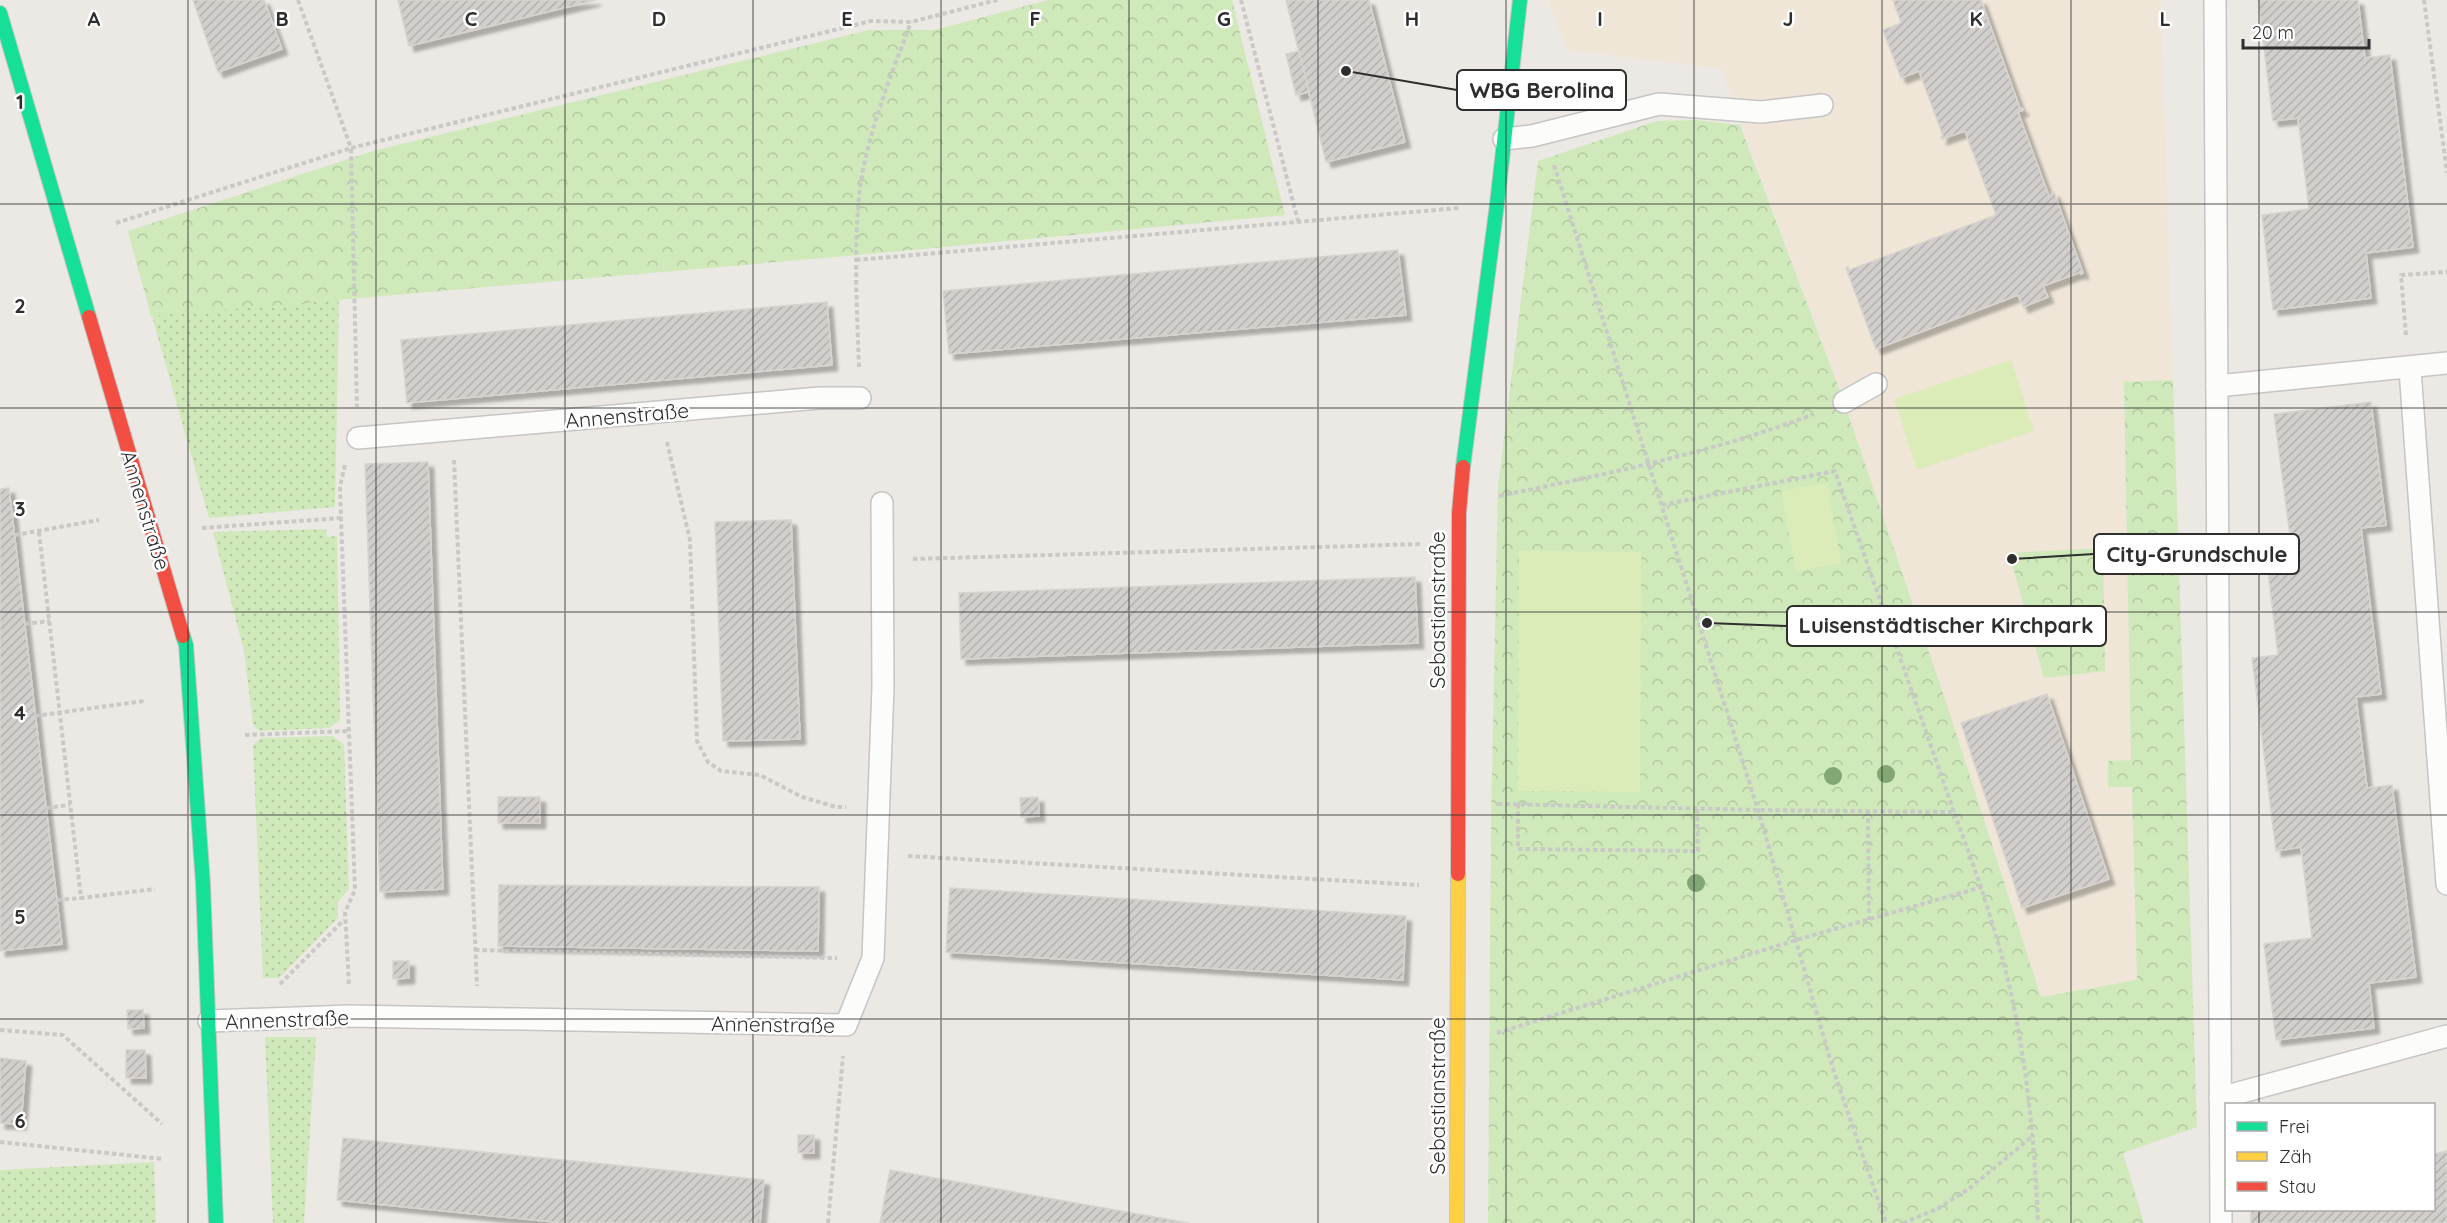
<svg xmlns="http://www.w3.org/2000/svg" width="2447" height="1223" font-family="Quicksand,sans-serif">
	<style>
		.education { fill: #efe6d8 }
		.grass { fill: url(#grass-dots) }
		.park { fill: url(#park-crowns) }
		.pitch { fill: #dcecb9 }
		.building { fill: url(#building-hatch); stroke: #d7d4d0; stroke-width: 1.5; filter: url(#shadow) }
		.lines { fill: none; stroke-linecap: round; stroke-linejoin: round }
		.lane-casing { stroke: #c6c5c5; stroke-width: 24 }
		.fast-casing { stroke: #c6c5c5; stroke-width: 16 }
		.slow-casing { stroke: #c6c5c5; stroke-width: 16 }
		.jam-casing { stroke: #c6c5c5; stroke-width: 16 }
		.path { stroke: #c9c9c8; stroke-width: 4; stroke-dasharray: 4.5 3; stroke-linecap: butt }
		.lane { stroke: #fcfcfb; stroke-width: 21 }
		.fast { stroke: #16e098; stroke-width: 14 }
		.slow { stroke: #ffcf43; stroke-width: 14 }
		.jam { stroke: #f24e42; stroke-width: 14 }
		.tree { fill: #83a773 }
		.grid { fill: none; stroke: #2e2e2e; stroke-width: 1.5; stroke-opacity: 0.55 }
		.labels { text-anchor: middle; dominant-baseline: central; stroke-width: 5; stroke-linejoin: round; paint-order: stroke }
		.street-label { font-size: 21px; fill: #2e2e2e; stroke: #fff }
		.grid-label { font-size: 20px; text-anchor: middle; font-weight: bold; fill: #2e2e2e; stroke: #fff; stroke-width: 5; stroke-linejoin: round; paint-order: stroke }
		.leader { fill: none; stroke: #2e2e2e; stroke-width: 2 }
		.callout-dot { fill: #2e2e2e; stroke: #fff; stroke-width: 2 }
		.callout { fill: #fff; stroke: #2e2e2e; stroke-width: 2 }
		.callout-label { font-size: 22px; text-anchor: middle; font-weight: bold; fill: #2e2e2e }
	</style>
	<defs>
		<pattern id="grass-dots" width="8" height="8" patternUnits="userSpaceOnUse" patternTransform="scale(1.5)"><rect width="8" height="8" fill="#cfe9bb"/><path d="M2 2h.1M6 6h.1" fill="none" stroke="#b2c8a1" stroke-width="1.8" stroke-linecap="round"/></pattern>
		<pattern id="park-crowns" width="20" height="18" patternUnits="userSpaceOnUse" patternTransform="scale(1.5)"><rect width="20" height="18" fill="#cfe9bb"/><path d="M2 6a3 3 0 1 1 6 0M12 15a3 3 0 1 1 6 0" fill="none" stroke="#b2c8a1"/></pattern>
		<pattern id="building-hatch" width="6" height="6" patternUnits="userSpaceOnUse" patternTransform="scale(1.5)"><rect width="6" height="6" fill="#d1cecb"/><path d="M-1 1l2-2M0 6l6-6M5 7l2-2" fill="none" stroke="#b4b1af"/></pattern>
		<filter id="shadow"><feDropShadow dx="5.5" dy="5.5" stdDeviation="1.5" flood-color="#0004"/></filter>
	</defs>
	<rect width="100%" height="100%" fill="#ece8e4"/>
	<!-- education -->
	<path class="education" d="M1550,0h611l12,380 -49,3 7,377 -23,1v26h24l5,193 -96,17 -94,-292 -103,-303 -123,-333 -154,-19 -17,-45z"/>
	<!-- grass -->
	<g class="grass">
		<path d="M128,231l211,67 -4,209 -126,11z"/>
		<path d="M326,529l1,8 10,-1 3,184 -11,8 -70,3 -6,-6 -9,-74 -31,-119z"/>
		<path d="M333,736l11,9 5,144 -11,13v16l-59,60h-16l-10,-233 8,-7z"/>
		<path d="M265,1037h51l-12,186h-31z"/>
		<path d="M154,1162l2,61h-156v-53z"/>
	</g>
	<!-- park -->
	<g class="park">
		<path d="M1048,0h184l53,215 -426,40 -708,61 -23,-85 245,-80 496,-121h65z"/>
		<path d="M1695,120l45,5 104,277 103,303 94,292 96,-17 -5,-193h-24v-26l23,-1 -7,-378 49,-2 24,747 -74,26 21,70h-656l3,-402 7,-334 40,-326 119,-40z"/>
		<path d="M2103,548l2,123 -61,7 -35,-125z"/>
	</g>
	<!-- pitch -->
	<g class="pitch">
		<path d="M2011,360l23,71 -117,39 -23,-71z"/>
		<path d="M1827,483l14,80 -45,8 -15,-80z"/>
		<path d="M1519,551l122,1 -1,240 -122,-1z"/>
	</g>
	<!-- building -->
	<g class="building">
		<path d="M193,0h71l18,49 -64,23z"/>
		<path d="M398,0h198l-187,46z"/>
		<path d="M1286,0h83l36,142 -79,20z"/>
		<path d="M1893,0h88l39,108h2l1,2 -5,2 31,84 5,-4 29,81 -2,1v-2l-38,14 5,11 -25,10 -5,-12 -142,54 -30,-81 2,-1 1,3 147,-55 -31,-84 -23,8 -1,-2 2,-1 -24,-65 -18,7 -18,-48 18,-7z"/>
		<path d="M2258,0h100l7,58 25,-3 23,192 -47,6 5,45 -98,12 -11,-95 47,-6 -11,-91 -25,3z"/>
		<path d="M1299,51l10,41 -13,3 -10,-41z"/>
		<path d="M1398,250l8,65 -457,39 -6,-63z"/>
		<path d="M827,302l5,63 -425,38 -6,-63z"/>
		<path d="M2371,402l15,123 -25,3 20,166 -25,3 11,91 25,-3 24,192 -47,6 5,45 -98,12 -12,-96 48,-6 -11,-91 -25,4 -24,-193 26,-3 -14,-116 26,-3 -16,-122z"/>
		<path d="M428,462l15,427 -63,3 -15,-428z"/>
		<path d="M9,488l53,456 -62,7v-462z"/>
		<path d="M791,520l9,219 -77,2 -8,-219z"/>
		<path d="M1415,577l3,66 -457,16 -2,-66z"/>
		<path d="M2047,694l62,185 -87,29 -61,-185z"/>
		<rect x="498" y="797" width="42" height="26"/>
		<path d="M1038,797l1,19 -18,1 -1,-19z"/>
		<path d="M499,885l320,2 -1,64 -320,-5z"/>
		<path d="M950,888l456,28 -3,64 -457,-28z"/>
		<path d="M393,961h16v17l-16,1z"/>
		<path d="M127,1010h16l1,18 -16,1z"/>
		<path d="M126,1050h19l1,28h-20z"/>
		<path d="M0,1058l26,3 -5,63 -21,-1z"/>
		<rect x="798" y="1135" width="16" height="18"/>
		<path d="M343,1138l421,42 -4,43h-196l-227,-23z"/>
		<path d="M2447,1151v72h-196v-13h183v-56z"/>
		<path d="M890,1170l299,53h-309z"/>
	</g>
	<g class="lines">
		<!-- lane casing -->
		<g class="lane-casing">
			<g id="lane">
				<path d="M2215,0l6,1223"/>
				<path d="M1504,139l28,-3 127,-32 102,8 61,-7"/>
				<path d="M2410,369l37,515"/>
				<path d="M2217,386l230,-23"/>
				<path d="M1844,402l32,-18"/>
				<path d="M358,438l461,-40h41"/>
				<path d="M209,1021l141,-5 496,9 27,-67 10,-271 -1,-184"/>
				<path d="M2220,1098l227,-62"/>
			</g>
		</g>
		<!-- fast casing -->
		<g class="fast-casing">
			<g id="fast">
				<path d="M0,13l89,304"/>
				<path d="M1463,467l34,-263 23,-204"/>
				<path d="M183,636l3,9 17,239 13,339"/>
			</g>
		</g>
		<!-- slow casing -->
		<g class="slow-casing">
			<path id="slow" d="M1457,1223l1,-349"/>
		</g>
		<!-- jam casing -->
		<g class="jam-casing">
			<g id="jam">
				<path d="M89,317l94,319"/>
				<path d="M1458,874l1,-361 4,-46"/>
			</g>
		</g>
		<!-- path -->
		<g class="path">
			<path d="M298,0l53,148 520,-127 40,1 86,-22"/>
			<path d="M1241,0l57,221"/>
			<path d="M2424,0l23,173"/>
			<path d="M1554,165l204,645 75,259 53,154"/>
			<path d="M116,223l235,-75 6,259"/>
			<path d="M856,260l603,-52"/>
			<path d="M2406,335l-5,-60 46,-3"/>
			<path d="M859,367c-2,-59 -6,-119 1,-179 8,-57 31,-112 51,-166"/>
			<path d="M667,442l23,98 7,201 11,21 13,9 39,4 42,22 34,10h10"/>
			<path d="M454,460l23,526"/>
			<path d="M345,465l-5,21 1,32 14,372 -10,22 4,73"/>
			<path d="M1499,496c107,-22 213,-43 315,-82"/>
			<path d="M1662,505l173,-34 119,341"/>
			<path d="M202,528l139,-10"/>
			<path d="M39,532l42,366 74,-9"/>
			<path d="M15,535l84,-15"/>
			<path d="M913,559l508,-15"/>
			<path d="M25,624l25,-3"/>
			<path d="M35,716l109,-15"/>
			<path d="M245,735l103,-4"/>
			<path d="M1498,804l260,6 196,2c24,65 48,133 61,201 14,70 20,140 23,210"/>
			<path d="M1518,804v45l180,2 -1,-42"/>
			<path d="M46,808l24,-3"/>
			<path d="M1868,811l1,109"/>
			<path d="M908,856l511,29"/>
			<path d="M57,900l24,-2"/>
			<path d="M475,950l362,8"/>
			<path d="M280,984l64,-64"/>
			<path d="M0,1030l63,5 99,89"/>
			<path d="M1497,1033l299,-93 186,-53"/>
			<path d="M0,1142l164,17"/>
			<path d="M828,1223l15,-167"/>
			<path d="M1903,1223l34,-14 33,-21 64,-53"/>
		</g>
		<!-- lane -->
		<use href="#lane" class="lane"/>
		<!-- fast -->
		<use href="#fast" class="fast"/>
		<!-- slow -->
		<use href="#slow" class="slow"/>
		<!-- jam -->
		<use href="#jam" class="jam"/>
	</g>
	<!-- trees -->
	<g class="tree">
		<circle cx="1886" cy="774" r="9"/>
		<circle cx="1833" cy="776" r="9"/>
		<circle cx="1696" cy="883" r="9"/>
	</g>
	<!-- grid -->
	<path class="grid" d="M188,0v1223M376,0v1223M565,0v1223M753,0v1223M941,0v1223M1129,0v1223M1318,0v1223M1506,0v1223M1694,0v1223M1882,0v1223M2071,0v1223M2259,0v1104M0,204h2447M0,408h2447M0,612h2447M0,815h2447M0,1019h2447M2259,1210v13"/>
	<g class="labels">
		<!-- street labels -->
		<g class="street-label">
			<text transform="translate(627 415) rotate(-5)">Annenstraße</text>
			<text transform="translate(146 510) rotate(73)">Annenstraße</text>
			<text transform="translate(1437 610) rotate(-90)">Sebastianstraße</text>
			<text transform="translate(287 1019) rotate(-2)">Annenstraße</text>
			<text transform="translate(773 1024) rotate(1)">Annenstraße</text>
			<text transform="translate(1437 1096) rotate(-90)">Sebastianstraße</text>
		</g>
	</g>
	<g class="grid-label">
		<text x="94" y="26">A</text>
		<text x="282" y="26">B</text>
		<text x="471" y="26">C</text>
		<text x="659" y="26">D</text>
		<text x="847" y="26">E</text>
		<text x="1035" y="26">F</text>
		<text x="1224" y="26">G</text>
		<text x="1412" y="26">H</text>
		<text x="1600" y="26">I</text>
		<text x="1788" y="26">J</text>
		<text x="1976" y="26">K</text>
		<text x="2165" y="26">L</text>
		<text x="20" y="109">1</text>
		<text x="20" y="313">2</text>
		<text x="20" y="516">3</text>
		<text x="20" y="720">4</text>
		<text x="20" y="924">5</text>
		<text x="20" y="1128">6</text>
	</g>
	<!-- callouts -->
	<path class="leader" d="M1346 71L1457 90M2012 559L2094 554M1707 623L1787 626"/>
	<g class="callout-dot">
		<circle cx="1346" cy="71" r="6"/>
		<circle cx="2012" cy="559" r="6"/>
		<circle cx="1707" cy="623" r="6"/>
	</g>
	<g class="callout">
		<rect x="1457" y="70" width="169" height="40" rx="6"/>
		<rect x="2094" y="534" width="205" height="40" rx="6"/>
		<rect x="1787" y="606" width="319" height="40" rx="6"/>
	</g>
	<g class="callout-label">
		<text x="1542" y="98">WBG Berolina</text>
		<text x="2197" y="562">City-Grundschule</text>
		<text x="1946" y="633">Luisenstädtischer Kirchpark</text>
	</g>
	<!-- legend -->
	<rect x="2225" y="1103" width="210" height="108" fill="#ffffff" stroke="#ababab" stroke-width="1.5"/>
	<rect x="2237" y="1122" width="30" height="9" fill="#16e098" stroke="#ababab" stroke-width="1.5"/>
	<text x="2279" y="1133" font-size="18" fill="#2e2e2e">Frei</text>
	<rect x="2237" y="1152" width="30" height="9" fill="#ffcf43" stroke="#ababab" stroke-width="1.5"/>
	<text x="2279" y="1163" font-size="18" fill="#2e2e2e">Zäh</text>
	<rect x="2237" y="1182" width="30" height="9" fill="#f24e42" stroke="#ababab" stroke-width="1.5"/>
	<text x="2279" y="1193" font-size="18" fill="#2e2e2e">Stau</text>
	<!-- scale -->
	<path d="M2243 39v9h126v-9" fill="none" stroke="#2e2e2e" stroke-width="3"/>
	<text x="2252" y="39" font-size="18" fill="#2e2e2e" stroke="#ffffff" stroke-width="4.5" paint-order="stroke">20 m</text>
</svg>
